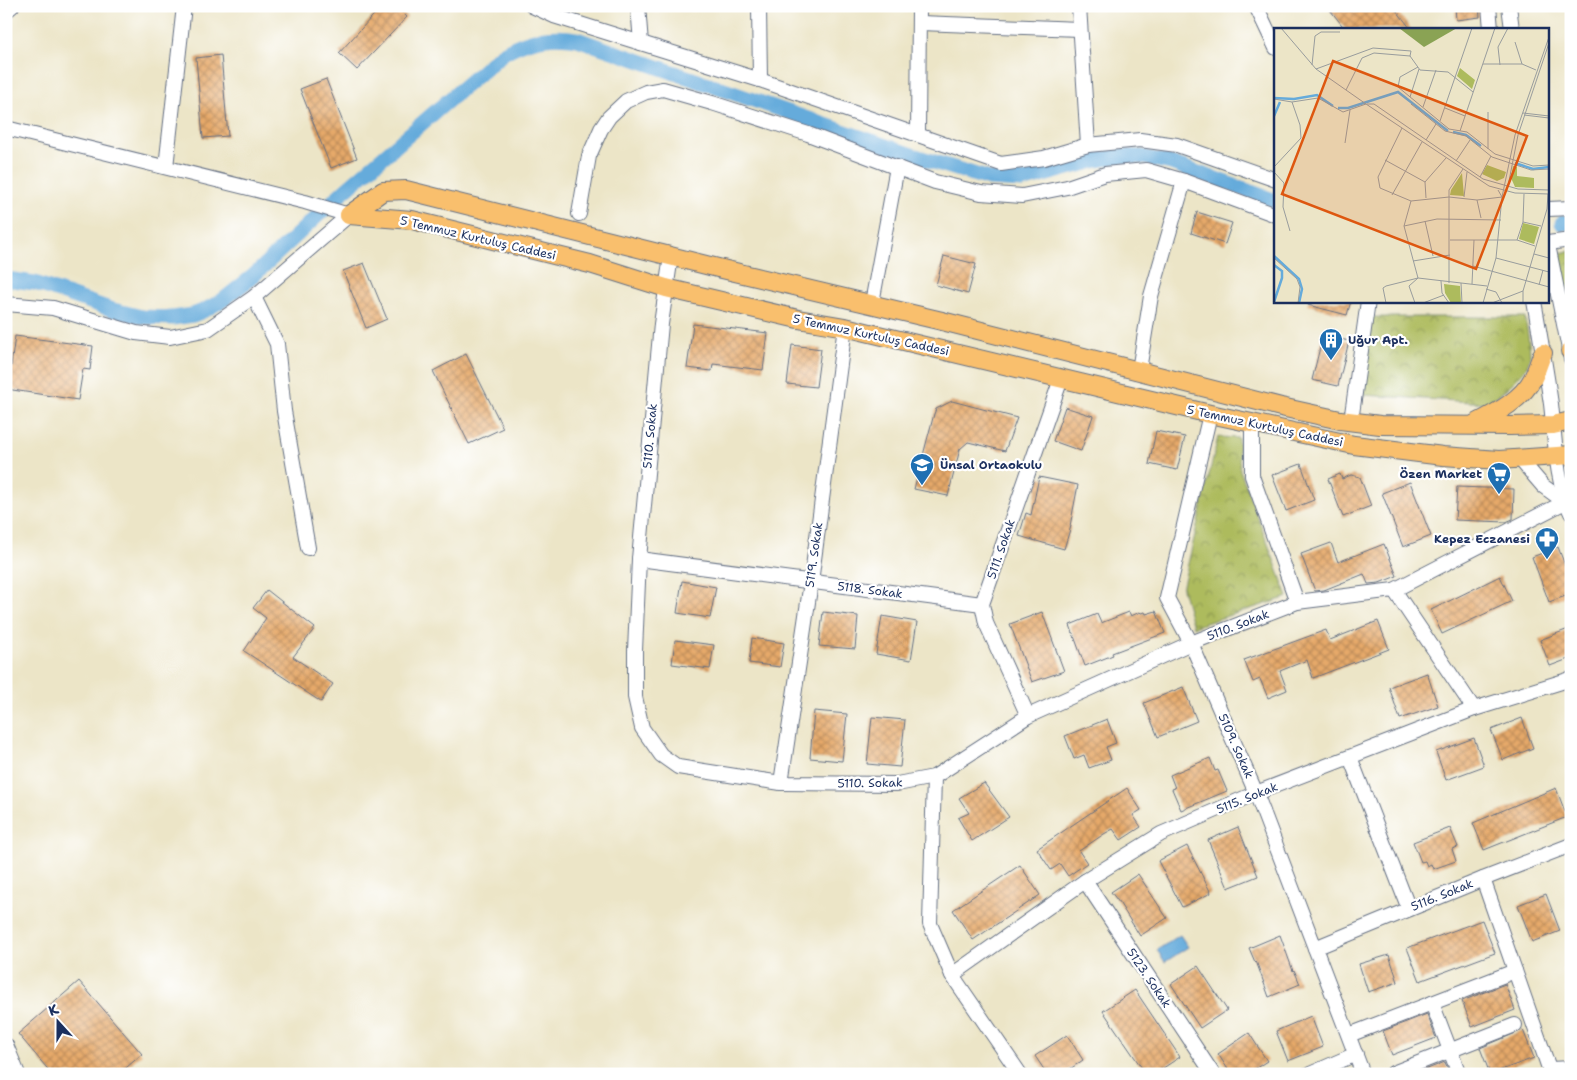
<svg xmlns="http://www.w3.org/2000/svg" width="1577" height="1080" font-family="'Shantell Sans',sans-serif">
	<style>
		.park { fill: url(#park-crowns); stroke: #64755e }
		.water { fill: #65abdb; stroke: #406d9c }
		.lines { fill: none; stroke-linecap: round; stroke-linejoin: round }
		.canal { stroke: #65abdb; stroke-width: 15 }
		.building { fill: url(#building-cross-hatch) }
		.minor-casing { stroke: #646f83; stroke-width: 16 }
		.major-casing { stroke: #646f83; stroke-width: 20 }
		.minor { stroke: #fff; stroke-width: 14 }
		.major { stroke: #f9bf6d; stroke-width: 18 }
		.labels { text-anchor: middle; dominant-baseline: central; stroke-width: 4.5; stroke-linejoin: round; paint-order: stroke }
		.street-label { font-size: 12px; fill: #1b2f5e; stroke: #fff }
		.poi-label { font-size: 12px; font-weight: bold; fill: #1b2f5e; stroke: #fff; text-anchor: start }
		.inset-river { fill: none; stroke: #65abdb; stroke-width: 2.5 }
		.inset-road { fill: none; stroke: #989c9d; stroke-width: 1 }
		.view { fill: #de5710; fill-opacity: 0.15; stroke: #de5710; stroke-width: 2.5 }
		.inset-edge { fill: none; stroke: #1b2f5e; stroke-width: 2.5 }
	</style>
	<defs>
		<pattern id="park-crowns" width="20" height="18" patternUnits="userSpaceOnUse" patternTransform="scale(1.25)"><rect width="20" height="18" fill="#adbb5d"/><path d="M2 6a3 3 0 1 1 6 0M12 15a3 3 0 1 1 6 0" fill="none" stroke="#8c9850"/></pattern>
		<pattern id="building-cross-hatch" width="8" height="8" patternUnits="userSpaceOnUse" patternTransform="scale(1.25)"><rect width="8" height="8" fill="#e6a969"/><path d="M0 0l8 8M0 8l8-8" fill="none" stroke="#ba8a5a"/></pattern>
	</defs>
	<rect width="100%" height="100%" fill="#fff"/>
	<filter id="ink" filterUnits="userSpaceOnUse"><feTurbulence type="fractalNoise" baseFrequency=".02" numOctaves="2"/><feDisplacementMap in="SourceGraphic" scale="10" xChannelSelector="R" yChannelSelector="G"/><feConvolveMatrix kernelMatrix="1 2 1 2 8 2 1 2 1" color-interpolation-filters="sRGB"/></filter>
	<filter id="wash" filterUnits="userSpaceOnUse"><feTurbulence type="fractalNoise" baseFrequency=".0096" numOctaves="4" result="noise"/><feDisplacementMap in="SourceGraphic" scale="20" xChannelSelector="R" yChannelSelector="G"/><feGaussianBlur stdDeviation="1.12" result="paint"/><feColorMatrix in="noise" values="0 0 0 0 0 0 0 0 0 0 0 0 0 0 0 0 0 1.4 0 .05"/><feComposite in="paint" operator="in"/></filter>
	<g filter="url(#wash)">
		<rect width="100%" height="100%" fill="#ece5c7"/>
		<!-- park -->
		<g class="park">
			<path d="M1571,251v58l-12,-56z"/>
			<path d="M1372,317h153c2,13 5,27 5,40 -1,15 -30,38 -43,46l-124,-8z"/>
			<path d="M1218,437l20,1 2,32 48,127 -95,30 -11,-38z"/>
		</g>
		<!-- water -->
		<path class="water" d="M1180,935l8,12 -23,15 -8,-12z"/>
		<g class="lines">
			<!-- canal -->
			<g class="canal">
				<path d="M1562,223h9"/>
				<path d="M6,279l29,4 78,27 29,7 31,1 20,-3 10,-4 20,-11 29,-23 93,-87 157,-136c24,-15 48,-20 75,-15l338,117 74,23 33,2 75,-21 23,-4 23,1 28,6 105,38"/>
			</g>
		</g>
		<g id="blocks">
			<!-- building -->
			<g class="building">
				<path d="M382,6h14l11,11 -50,53 -18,-17z"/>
				<path d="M1327,6h66l18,23h-66z"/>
				<path d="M1455,6h24l1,11 -24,3z"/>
				<path d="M221,55l7,81 -25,2 -7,-80z"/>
				<path d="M326,79l31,79 -26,10 -31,-79z"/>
				<path d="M1197,212l35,11 -7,21 -34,-11z"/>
				<path d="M944,256l32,8 -8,30 -32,-9z"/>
				<path d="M364,263l23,56 -21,9 -23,-57z"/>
				<path d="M1308,301h43l-4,14 -39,-10z"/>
				<path d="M693,324l75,9 -5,37 -50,-6 -1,7 -25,-3z"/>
				<path d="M1323,335l26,6 -11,45 -26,-6z"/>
				<path d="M15,336l78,10 -3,24 -7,-1 -5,31 -72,-11v-24l5,1z"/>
				<path d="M792,345l29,4 -5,38 -29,-3z"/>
				<path d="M466,354l37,74 -34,16 -36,-73z"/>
				<path d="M952,401l65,17 -12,33 -37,-9 -8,7 -12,47 -34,-7 20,-75 2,-5z"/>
				<path d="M1065,407l28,9 -12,35 -28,-10z"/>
				<path d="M1156,431l29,6 -8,33 -28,-6z"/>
				<path d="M1301,464l13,36 -28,11 -14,-36z"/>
				<path d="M1340,474l2,5 9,-4 9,2 11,29 -28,11 -15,-38z"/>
				<path d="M1039,477l39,8 -8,41h1l-7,23 -45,-13 7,-23 5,2z"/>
				<path d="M1410,482l21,54 -28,11 -21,-54z"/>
				<path d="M1457,487l57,2 -1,30 -7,3 -51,-2z"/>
				<path d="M1331,543l7,19 46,-18 13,32 -18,7 -11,1 -4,-10 -40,16 -9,1 -14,-37z"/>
				<path d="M1558,547l13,34v13l-22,8 -17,-45z"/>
				<path d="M1500,576l12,25 -70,33 -11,-24z"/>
				<path d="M682,581l34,6 -6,31 -33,-5z"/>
				<path d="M267,590l48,38 -22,29 40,27 -12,18 -77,-51 22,-33 -13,-10z"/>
				<path d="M1156,611l9,22 -53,20 1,2 -28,11 -15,-41 27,-11 4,9 28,-11 2,4 9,-4 1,1 4,-1 1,2z"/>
				<path d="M823,612l35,4 -3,33 -36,-3z"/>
				<path d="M1042,612l22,59 -32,11 -22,-58z"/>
				<path d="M882,616l35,6 -6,38 -35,-6z"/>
				<path d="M1378,621l11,28 -76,29 -6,-18 -27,11 7,19 -19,8 -8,-19 -7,3 -9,-22 82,-30 4,10z"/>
				<path d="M1571,628v30l-21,8 -10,-26z"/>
				<path d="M752,638l32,5 -4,24 -31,-4z"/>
				<path d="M675,640l39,5 -4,24 -38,-5z"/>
				<path d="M1427,673l11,33 -38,13 -11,-32z"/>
				<path d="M1183,687l14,34 -39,16 -14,-34z"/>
				<path d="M814,711l33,3 -5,47 -32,-3z"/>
				<path d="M872,717l33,3 -5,47 -33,-3z"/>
				<path d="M1522,718l11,30 -30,12 -12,-30z"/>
				<path d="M1107,719l9,24 -10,4 5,13 -22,8 -5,-13 -10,4 -9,-23z"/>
				<path d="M1474,738l10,28 -38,14 -10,-28z"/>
				<path d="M1210,758l5,13 3,-1 9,21 -46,19 -9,-21 3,-1 -5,-13z"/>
				<path d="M984,783l25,34 -37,24 -14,-23 11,-5 -10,-15z"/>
				<path d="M1127,788l14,22 -8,5 8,12 -20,13 -8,-11 -9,5 -25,17 8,12 -19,13 -8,-12 -9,6 -14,-21z"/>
				<path d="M1556,788l11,29 -83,33 -11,-27z"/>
				<path d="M1238,827l20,49 -30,12 -20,-48z"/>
				<path d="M1450,828l8,19 -6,2 4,12 -23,8 -2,-5 -4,2 -2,-5 -4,1 -8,-20z"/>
				<path d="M1187,846l24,47 -29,14 -24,-46z"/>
				<path d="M1020,865l20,30 -67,45 -20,-30z"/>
				<path d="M1138,874l29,44 -27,18 -20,-32 -9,-12z"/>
				<path d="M1546,894l14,37 -28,11 -14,-37z"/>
				<path d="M1482,920l13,33 -75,28 -13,-33z"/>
				<path d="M1280,935l13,36 1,-1 6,14 -31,13 -13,-36 -1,1 -6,-14z"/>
				<path d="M1389,955l9,27 -30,10 -9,-28z"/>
				<path d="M1198,966l29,44 -27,18 -29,-44z"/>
				<path d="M79,981l63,73 -23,20h-67l-34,-40z"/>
				<path d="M1505,984l10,26 -43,17 -10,-26z"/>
				<path d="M1135,990l45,67 -26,17h-8l-43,-63z"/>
				<path d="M1427,1014l9,24 -44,17 -9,-24z"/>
				<path d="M1311,1016l12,31 -35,14 -12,-30z"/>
				<path d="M1523,1030l11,28 -44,16 -10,-26z"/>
				<path d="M1249,1033l18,28 -20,13h-16l-13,-20z"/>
				<path d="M1067,1035l16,25 -20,14h-16l-12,-18z"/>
				<path d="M1445,1062l5,12h-35z"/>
			</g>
		</g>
	</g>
	<g filter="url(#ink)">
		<use href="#blocks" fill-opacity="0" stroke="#646f83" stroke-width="1"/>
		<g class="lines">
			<!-- minor casing -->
			<g class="minor-casing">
				<g id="minor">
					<path d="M532,6l22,10 206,64 241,84 43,-6 44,-13 52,-5 37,5 99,35"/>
					<path d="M638,6l3,37"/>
					<path d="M759,6l1,74"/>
					<path d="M1079,6l9,139"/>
					<path d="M1256,6l20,42"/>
					<path d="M1489,6l2,23"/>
					<path d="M1509,6l3,23"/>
					<path d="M6,11l6,-5"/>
					<path d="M920,23l160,6"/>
					<path d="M6,128l299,74 44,13"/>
					<path d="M918,135l1,-129"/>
					<path d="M166,167l18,-161"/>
					<path d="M1548,209l23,-1"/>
					<path d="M579,214l10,-58 12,-27 8,-12 17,-16 20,-9 17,-3 49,14 96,31 127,48 46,11 41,3 45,-9 38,-13 41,-4 38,11 92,34"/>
					<path d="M1548,243l23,-3"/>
					<path d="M1548,245l23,114"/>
					<path d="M671,256l-10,68 -22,235 -4,92v46l7,31 19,27 17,12 103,16 116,1 37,-7 94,-61 163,-73 106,-41 97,-12 171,-88 -22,-16 -24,-28"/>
					<path d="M254,297l23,47 7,67 24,137"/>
					<path d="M1534,301c6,34 12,69 17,103 4,34 5,79 20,109"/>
					<path d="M872,303l25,-136"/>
					<path d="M6,304l47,4 83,25 34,4 38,-8 46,-32 95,-82"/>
					<path d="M1139,370l12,-74 33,-115"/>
					<path d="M1210,414l-43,184 24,45 65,150 107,281"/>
					<path d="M1351,421l17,-120"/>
					<path d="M1252,422v54l45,126"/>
					<path d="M639,559l343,45"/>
					<path d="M1394,590l80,119"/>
					<path d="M1028,716l-42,-93 -4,-19 79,-225"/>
					<path d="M1350,757l59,152"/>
					<path d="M934,777l-4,147 22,51 68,99"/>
					<path d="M781,783l30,-201 34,-255"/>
					<path d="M1483,879l68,195"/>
					<path d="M1085,881l128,193"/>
					<path d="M1315,948l168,-69 88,-34"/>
					<path d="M952,975l133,-94 76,-47 95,-41 218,-84 97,-30"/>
					<path d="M1432,1003l27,71"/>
					<path d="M1349,1035l166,-64"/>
					<path d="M6,1045l12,29"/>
					<path d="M1550,1069l21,-1"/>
					<path d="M1393,1073l122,-48"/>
					<path d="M1310,1074l46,-20"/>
				</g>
			</g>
			<!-- major casing -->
			<g class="major-casing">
				<g id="major">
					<path d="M349,215l34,-24 23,-1 312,78 224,53 339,86 59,13 40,5 129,1 44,-1 18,-4"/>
					<path d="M349,215l63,5 178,44 76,24 132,31 47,8 365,87 144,31 89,11 56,4 72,-5"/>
					<path d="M1570,351l1,1"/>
					<path d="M1475,424c21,-11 47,-24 58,-46 4,-8 6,-17 10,-25"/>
				</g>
			</g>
			<!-- minor -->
			<use href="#minor" class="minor"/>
			<!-- major -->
			<use href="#major" class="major"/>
		</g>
	</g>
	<!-- icons -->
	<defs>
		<g id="building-pin" transform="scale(1.25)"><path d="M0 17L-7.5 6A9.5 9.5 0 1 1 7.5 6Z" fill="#1f6fb2" stroke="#fff"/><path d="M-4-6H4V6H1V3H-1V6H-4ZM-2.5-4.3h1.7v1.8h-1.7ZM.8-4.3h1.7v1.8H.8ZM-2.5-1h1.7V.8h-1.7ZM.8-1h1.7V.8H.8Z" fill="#fff"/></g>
		<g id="school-pin" transform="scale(1.25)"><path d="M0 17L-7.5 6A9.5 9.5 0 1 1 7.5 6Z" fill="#1f6fb2" stroke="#fff"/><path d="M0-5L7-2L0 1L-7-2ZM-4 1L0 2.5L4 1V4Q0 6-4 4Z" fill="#fff"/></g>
		<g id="supermarket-pin" transform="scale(1.25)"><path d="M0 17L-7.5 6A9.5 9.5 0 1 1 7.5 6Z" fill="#1f6fb2" stroke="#fff"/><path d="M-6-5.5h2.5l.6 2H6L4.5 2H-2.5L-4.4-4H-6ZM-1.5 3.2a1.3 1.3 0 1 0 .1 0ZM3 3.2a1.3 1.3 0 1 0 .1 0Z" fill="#fff"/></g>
		<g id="pharmacy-pin" transform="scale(1.25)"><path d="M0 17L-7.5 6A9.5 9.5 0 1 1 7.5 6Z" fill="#1f6fb2" stroke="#fff"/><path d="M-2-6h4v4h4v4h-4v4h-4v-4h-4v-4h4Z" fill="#fff"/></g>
	</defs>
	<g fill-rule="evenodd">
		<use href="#building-pin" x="1331" y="340"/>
		<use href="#school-pin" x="922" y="465"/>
		<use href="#supermarket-pin" x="1499" y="474"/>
		<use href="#pharmacy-pin" x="1547" y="539"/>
	</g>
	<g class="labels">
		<!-- street labels -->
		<g class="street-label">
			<text transform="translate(478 238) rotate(13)">5 Temmuz Kurtuluş Caddesi</text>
			<text transform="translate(871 335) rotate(12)">5 Temmuz Kurtuluş Caddesi</text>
			<text transform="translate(1265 426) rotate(12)">5 Temmuz Kurtuluş Caddesi</text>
			<text transform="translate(650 436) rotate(-85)">5110. Sokak</text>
			<text transform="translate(1001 549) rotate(-71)">5111. Sokak</text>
			<text transform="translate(814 555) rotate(-82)">5119. Sokak</text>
			<text transform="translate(870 590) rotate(7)">5118. Sokak</text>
			<text transform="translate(1238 625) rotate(-21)">5110. Sokak</text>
			<text transform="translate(1236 746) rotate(66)">5109. Sokak</text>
			<text transform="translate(870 783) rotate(-1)">5110. Sokak</text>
			<text transform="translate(1247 798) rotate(-22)">5115. Sokak</text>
			<text transform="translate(1442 895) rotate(-22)">5116. Sokak</text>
			<text transform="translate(1149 978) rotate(56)">5123. Sokak</text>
		</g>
		<!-- poi labels -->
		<g class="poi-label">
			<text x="1348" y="340">Uğur Apt.</text>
			<text x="940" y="465">Ünsal Ortaokulu</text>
			<text x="1482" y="474" text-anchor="end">Özen Market</text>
			<text x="1530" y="539" text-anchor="end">Kepez Eczanesi</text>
		</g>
	</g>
	<!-- overview -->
	<g transform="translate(1274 28)">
		<rect width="275" height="275" fill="#ece5c7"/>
		<path d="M125,0h58l-33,19z" fill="#8aa354"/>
		<path d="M186,40l15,12 -3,9 -15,-13zM213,137l19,7 -2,6 -7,3 -15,-7zM239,138l4,1v9l17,2v10l-19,-1 -4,-9zM188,145l2,23 -14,-1 1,-5zM249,195l16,4 -5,17 -15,-5zM170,256l16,2 1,17h-10l-6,-10z" fill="#adbb5d"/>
		<path class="inset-river" d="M0,70l20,1 23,-4 16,11M64,80h10l50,-16 50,39M0,88l6,-14M179,104l13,3 15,11M241,135l18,6 16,-2M0,228l25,23 3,10 -3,14M0,237l8,6v7l-8,24"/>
		<path class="inset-road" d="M7,0l35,41 50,35M241,14l7,22M209,36h39l14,6M38,37l3,-29 6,-4h19M226,37l-2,-18 10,-19M144,39l-18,10 -2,10 51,42 18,3 28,22 38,12 16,-1M42,41l57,-21 38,3 -1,5M72,62l16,-32 12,-5 36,3 10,14 28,2 25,20M136,69l9,-28M0,71l18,3 26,-4 25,14 23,-8M92,76l123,82 26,7 34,1M93,76h7l109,75 35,10 31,1M137,76l34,27 21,5 26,21 39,13 18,-1M149,79l13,-37M171,80l20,8M214,84v37M249,85l26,3M250,87l25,3M166,93l32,-93M128,100l-24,49 2,11 31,13 38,-4 28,3 25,-3 -4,-7M186,103l35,-103M152,112l10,-16M71,115l5,-33M111,132l40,22M182,133l14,-21M0,139l27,-29 -1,-13 -8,-23M0,144l10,11 -1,24 7,24M206,149l11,-21M234,158l10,-51 31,-92M118,167l30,-53M190,169l3,-25M152,170l-1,-16 21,-24M203,172l4,18M151,193l8,35M249,194l18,4M130,198l33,-7 64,1M176,212h67l18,6M243,212l6,-18 1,-28M260,226l15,4M0,230l23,21 3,8 -2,16M222,230l53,14M139,233l37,-6M199,238l76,21M167,253l1,12 7,10M175,255v-93l14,-21M187,255l1,20M198,256l2,-44M265,257l4,-15M212,261l10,3 6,11M112,275l-3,-15 3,-2 32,-8 -14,-52 7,-25M141,275l-6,-17 9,-8 69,8M149,275l21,-8M209,275l13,-45 6,-61 13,-62 34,-98M218,275l31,-12M249,275v-12l24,-82 1,-15"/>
		<path class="view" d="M59,33l194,75 -51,133 -194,-75z"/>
		<rect width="275" height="275" class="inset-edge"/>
	</g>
	<!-- margin -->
	<rect width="1577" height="1080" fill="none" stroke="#fff" stroke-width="25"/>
	<!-- north arrow -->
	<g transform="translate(58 1022) rotate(339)" stroke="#ffffff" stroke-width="4" paint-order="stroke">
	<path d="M0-4L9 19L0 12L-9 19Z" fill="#1b2f5e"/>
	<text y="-8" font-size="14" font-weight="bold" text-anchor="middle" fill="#1b2f5e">K</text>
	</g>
</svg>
